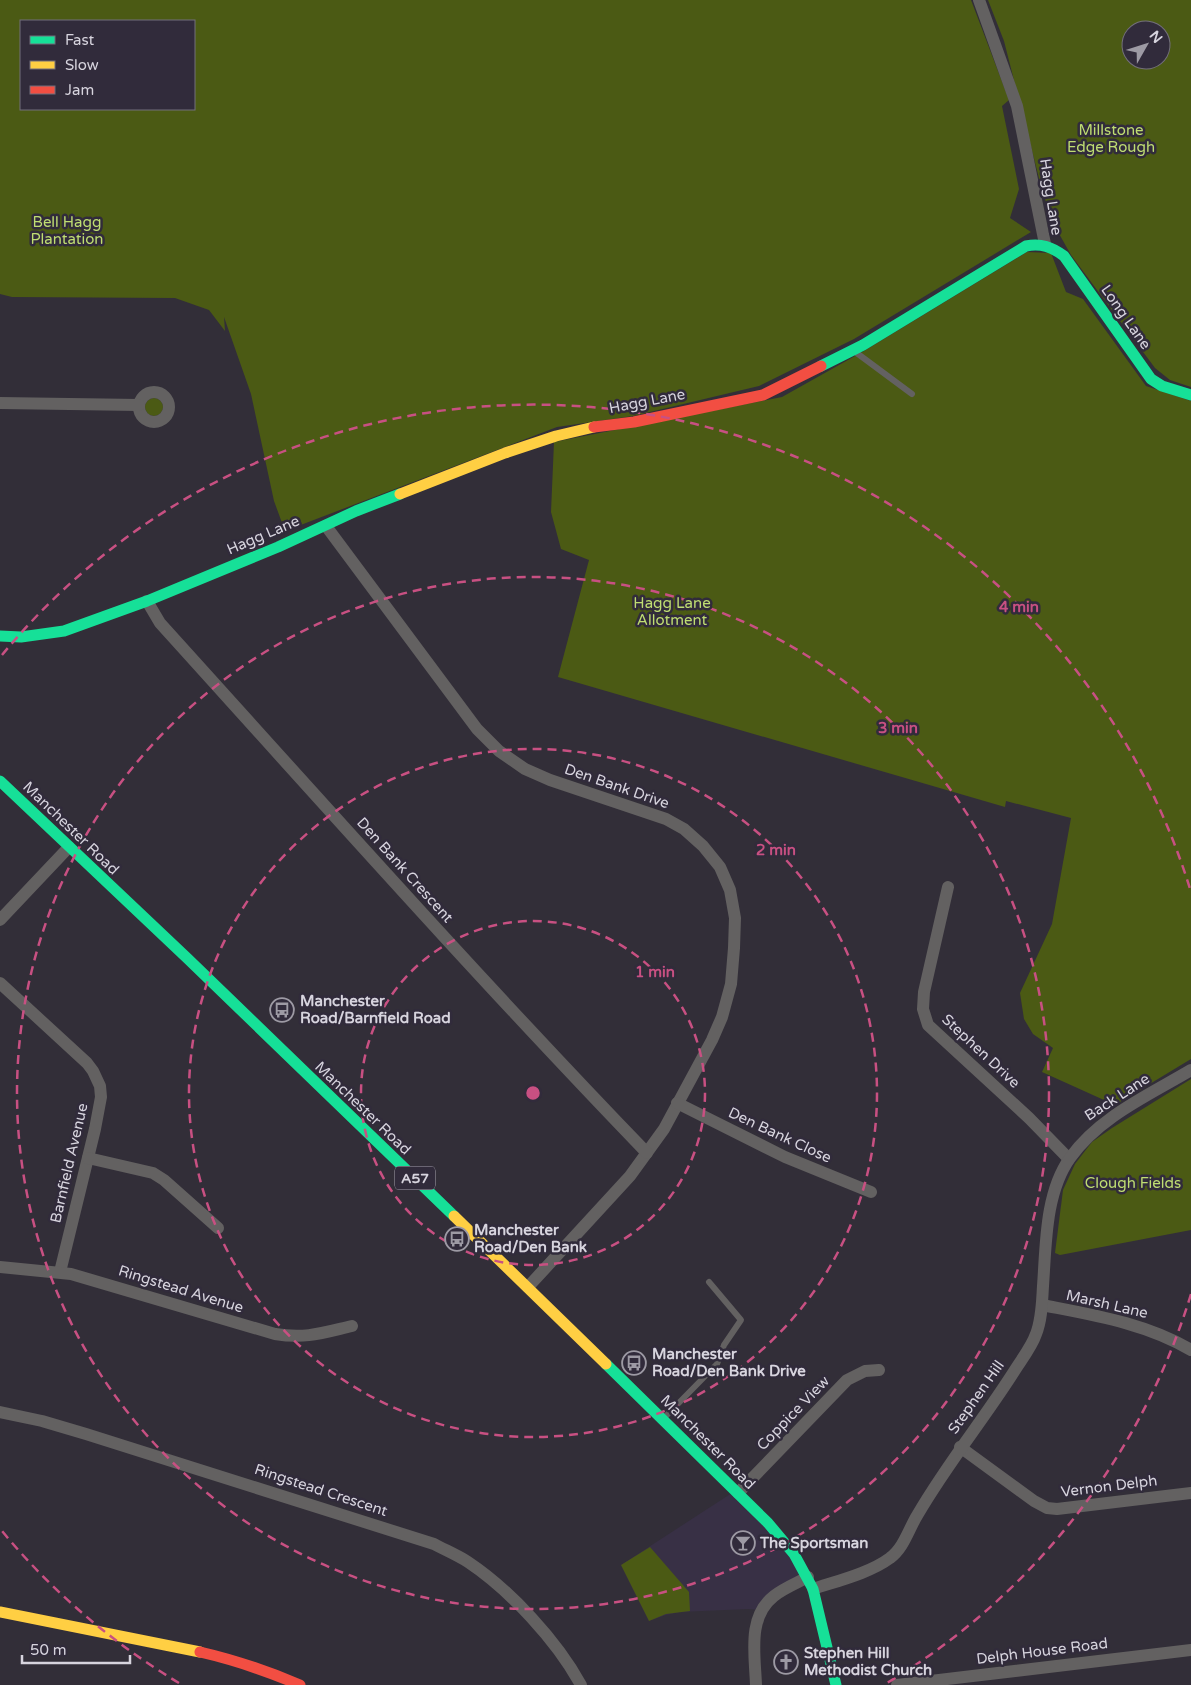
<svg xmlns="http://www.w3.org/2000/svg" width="1191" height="1685" font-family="'Varela Round',sans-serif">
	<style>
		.built { fill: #383045 }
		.green { fill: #4b5a14; fill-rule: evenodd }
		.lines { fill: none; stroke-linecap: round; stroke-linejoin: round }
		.lane { stroke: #636161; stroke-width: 6 }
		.street { stroke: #636161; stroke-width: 12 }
		.fast { stroke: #16e098; stroke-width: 11 }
		.slow { stroke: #ffcf43; stroke-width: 11 }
		.jam { stroke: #f24e42; stroke-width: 11 }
		.ring { fill: none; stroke: #c85082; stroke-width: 2.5; stroke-dasharray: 9 6 }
		.labels { text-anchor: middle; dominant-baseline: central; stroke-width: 5; stroke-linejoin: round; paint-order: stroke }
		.shield { fill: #312b3b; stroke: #a5a1ad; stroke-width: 1 }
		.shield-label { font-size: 14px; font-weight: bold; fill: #d7d4de }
		.park-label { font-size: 15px; fill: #bfdd72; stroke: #312b3b }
		.street-label { font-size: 15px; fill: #d7d4de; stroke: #312b3b }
		.poi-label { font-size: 15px; font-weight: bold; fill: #d7d4de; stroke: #312b3b; text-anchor: start }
		.centre { fill: #c85082; stroke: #312b3b; stroke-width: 2.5 }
		.ring-label { font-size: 15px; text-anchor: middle; font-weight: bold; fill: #c85082; stroke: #312b3b; stroke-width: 5; stroke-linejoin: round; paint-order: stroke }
	</style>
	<rect width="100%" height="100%" fill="#322e38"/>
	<!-- built -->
	<path class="built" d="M735,1491l73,86 -47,33 -13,-1 -68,3 -14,3 -17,6 -28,-56z"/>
	<!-- green -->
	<g class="green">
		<path d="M0,0h971l38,100 -7,6 17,83 -9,29 21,14 -177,107 -95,47 -126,30 -76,11 -272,104 -11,-30 -23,-107 -27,-77 1,14 -16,-21 -34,-12 -163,-1 -12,-3zM21,21h173v88h-173z"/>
		<path d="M988,0h203v387l-21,-7 -15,-12 -84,-113 -18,-32 -11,-33 -38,-149zM1131,30h30v30h-30z"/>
		<path d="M1027,252l24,1 15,39 17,7 63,87 45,15v658l-76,46 -73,-33 11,-24 -20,-14 -9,-15 -4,-26 32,-69 19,-106 -65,-17 -1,6 -447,-130 31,-117 -28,-11 -10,-37 3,-70 228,-45 82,-46z"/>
		<circle cx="154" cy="407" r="9"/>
		<path d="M1191,1079v151l-131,25 -5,-2 8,-63 12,-26 10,-13 7,-9 20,-14z"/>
		<path d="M650,1547l39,45 1,19 -24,3 -17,7 -28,-56z"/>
	</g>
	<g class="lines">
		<!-- lane -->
		<g class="lane">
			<path d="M854,351l58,43"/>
			<path d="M664,1418l53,-54 7,-19 17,-25 -32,-38"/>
		</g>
		<!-- street -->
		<g class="street">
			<path d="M979,0l38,106 28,138"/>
			<circle cx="154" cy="407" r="15"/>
			<path d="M0,403l139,2"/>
			<path d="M326,526l151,203 22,22 26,18 25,11 116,39 18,10 19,17 17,21 10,23 5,28 -1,30 -3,36 -9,33 -10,23 -48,89 -34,47 -102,111"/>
			<path d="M147,601l13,22c161,178 320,357 487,530"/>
			<path d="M948,887l-24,105 -1,17 5,16 101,93 40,41"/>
			<path d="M0,920l69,-73"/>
			<path d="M0,983l87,80 6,8 7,15 1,11 -6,32 -35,143"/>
			<path d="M677,1103l108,54 86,35"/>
			<path d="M88,1158l65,15 11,7 54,48"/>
			<path d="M0,1267l71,7 204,60c31,5 47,-1 77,-8"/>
			<path d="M1042,1305c51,10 103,18 149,45"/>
			<path d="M0,1412l42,9 44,13 348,110c11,6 23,11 34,18 42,28 89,79 113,123"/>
			<path d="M960,1447l74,54 13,7 10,1 134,-16"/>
			<path d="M738,1493l109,-113 18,-9 14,-1"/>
			<path d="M813,1589c24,-8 57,-16 77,-31 14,-10 19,-30 28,-44 29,-50 66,-95 97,-144 7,-11 17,-24 21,-36 6,-15 6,-33 7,-48 3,-41 2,-93 27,-128 29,-41 79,-63 121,-88"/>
			<path d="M756,1685c-1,-30 -9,-68 18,-89 10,-8 23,-13 34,-19"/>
			<path d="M897,1685l294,-35"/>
		</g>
		<!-- fast -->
		<g class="fast">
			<path d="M821,366l42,-21 163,-99c15,-3 26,1 38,10l87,123 11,7 29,9"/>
			<path d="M0,636l21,1 43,-6 83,-30 131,-54 78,-36 44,-17"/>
			<path d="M0,781l187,177 267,258"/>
			<path d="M606,1364l162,159 26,31 19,35 23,96"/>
		</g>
		<!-- slow -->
		<g class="slow">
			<path d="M400,494l105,-41 51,-17 38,-9"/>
			<path d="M454,1216l152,148"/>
			<path d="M0,1612l200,40"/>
		</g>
		<!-- jam -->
		<g class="jam">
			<path d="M594,427l40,-5 129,-27 58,-29"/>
			<path d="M200,1652c35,8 67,19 100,33"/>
		</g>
	</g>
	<!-- distance rings -->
	<g class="ring">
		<circle cx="533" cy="1093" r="172"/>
		<circle cx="533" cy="1093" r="344"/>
		<circle cx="533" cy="1093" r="516"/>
		<path d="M1191 1294A688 688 0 0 1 887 1683M179 1683A688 688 0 0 1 2 1531M2 655A688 688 0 0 1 1191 892"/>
	</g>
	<!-- icons -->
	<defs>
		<g id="bus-ring" transform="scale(1.25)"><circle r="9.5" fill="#312b3b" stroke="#9d9aa4" stroke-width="1.5"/><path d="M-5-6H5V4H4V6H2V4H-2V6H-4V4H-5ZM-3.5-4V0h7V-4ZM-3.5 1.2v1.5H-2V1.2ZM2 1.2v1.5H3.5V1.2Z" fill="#9d9aa4"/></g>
		<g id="bar-ring" transform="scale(1.25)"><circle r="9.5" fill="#312b3b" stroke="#9d9aa4" stroke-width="1.5"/><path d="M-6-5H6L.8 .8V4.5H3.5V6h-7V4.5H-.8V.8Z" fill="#9d9aa4"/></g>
		<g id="church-ring" transform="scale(1.25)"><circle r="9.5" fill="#312b3b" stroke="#9d9aa4" stroke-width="1.5"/><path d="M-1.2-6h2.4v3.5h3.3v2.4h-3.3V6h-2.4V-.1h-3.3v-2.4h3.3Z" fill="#9d9aa4"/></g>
	</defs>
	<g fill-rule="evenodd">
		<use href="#bus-ring" x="282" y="1010"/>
		<use href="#bus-ring" x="457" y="1239"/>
		<use href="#bus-ring" x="634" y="1363"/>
		<use href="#bar-ring" x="743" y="1543"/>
		<use href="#church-ring" x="786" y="1662"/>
	</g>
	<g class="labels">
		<!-- shield labels -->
		<rect class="shield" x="395" y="1166.5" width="40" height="23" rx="4"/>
		<g class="shield-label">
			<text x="415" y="1178">A57</text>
		</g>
		<!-- park labels -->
		<g class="park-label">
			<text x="1111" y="130">Millstone<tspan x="1111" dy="17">Edge Rough</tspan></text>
			<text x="67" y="222">Bell Hagg<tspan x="67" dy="17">Plantation</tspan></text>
			<text x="672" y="603">Hagg Lane<tspan x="672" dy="17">Allotment</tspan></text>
			<text x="1133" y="1183">Clough Fields</text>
		</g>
		<!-- street labels -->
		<g class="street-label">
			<text transform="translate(1051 197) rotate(81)">Hagg Lane</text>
			<text transform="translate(1126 317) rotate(55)">Long Lane</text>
			<text transform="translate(647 401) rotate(-11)">Hagg Lane</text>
			<text transform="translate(263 535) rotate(-23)">Hagg Lane</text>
			<text transform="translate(617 786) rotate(19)">Den Bank Drive</text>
			<text transform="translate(71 828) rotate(44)">Manchester Road</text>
			<text transform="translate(405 870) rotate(48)">Den Bank Crescent</text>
			<text transform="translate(981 1051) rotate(43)">Stephen Drive</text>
			<text transform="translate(1117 1097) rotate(-33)">Back Lane</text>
			<text transform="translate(363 1108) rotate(44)">Manchester Road</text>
			<text transform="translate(780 1135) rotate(25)">Den Bank Close</text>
			<text transform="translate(69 1163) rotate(-77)">Barnfield Avenue</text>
			<text transform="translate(181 1289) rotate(17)">Ringstead Avenue</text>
			<text transform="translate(1107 1304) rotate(13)">Marsh Lane</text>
			<text transform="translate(976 1397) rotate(-55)">Stephen Hill</text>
			<text transform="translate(793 1413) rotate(-46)">Coppice View</text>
			<text transform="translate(708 1442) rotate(45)">Manchester Road</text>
			<text transform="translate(1109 1486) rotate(-7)">Vernon Delph</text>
			<text transform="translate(321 1490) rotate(18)">Ringstead Crescent</text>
			<text transform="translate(1042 1651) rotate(-7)">Delph House Road</text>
		</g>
		<!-- poi labels -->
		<g class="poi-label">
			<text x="300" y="1001">Manchester<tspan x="300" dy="17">Road/Barnfield Road</tspan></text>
			<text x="474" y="1230">Manchester<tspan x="474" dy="17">Road/Den Bank</tspan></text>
			<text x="652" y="1354">Manchester<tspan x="652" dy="17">Road/Den Bank Drive</tspan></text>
			<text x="760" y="1543">The Sportsman</text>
			<text x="804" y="1653">Stephen Hill<tspan x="804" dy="17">Methodist Church</tspan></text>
		</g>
	</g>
	<circle cx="533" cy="1093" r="8" class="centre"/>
	<g class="ring-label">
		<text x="1019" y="612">4 min</text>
		<text x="898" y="733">3 min</text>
		<text x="776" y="855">2 min</text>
		<text x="655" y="977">1 min</text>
	</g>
	<!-- legend -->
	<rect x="20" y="20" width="175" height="90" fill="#312b3b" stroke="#736f7c"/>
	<rect x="30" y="36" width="25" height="8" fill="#16e098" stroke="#736f7c"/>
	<text x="65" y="45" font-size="15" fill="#d7d4de">Fast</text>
	<rect x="30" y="61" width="25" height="8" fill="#ffcf43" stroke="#736f7c"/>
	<text x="65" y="70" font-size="15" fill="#d7d4de">Slow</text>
	<rect x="30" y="86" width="25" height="8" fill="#f24e42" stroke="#736f7c"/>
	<text x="65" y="95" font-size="15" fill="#d7d4de">Jam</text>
	<!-- north arrow -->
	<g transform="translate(1146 45) rotate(51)"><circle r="24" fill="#312b3b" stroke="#736f7c"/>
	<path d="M0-4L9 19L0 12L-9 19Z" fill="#9d9aa4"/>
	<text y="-8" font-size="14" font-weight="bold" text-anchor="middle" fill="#d7d4de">N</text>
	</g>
	<!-- scale -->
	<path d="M22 1655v8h108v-8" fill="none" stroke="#d7d4de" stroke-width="2.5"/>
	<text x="30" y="1655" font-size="15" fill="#d7d4de" stroke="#312b3b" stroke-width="4" paint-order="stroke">50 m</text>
</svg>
